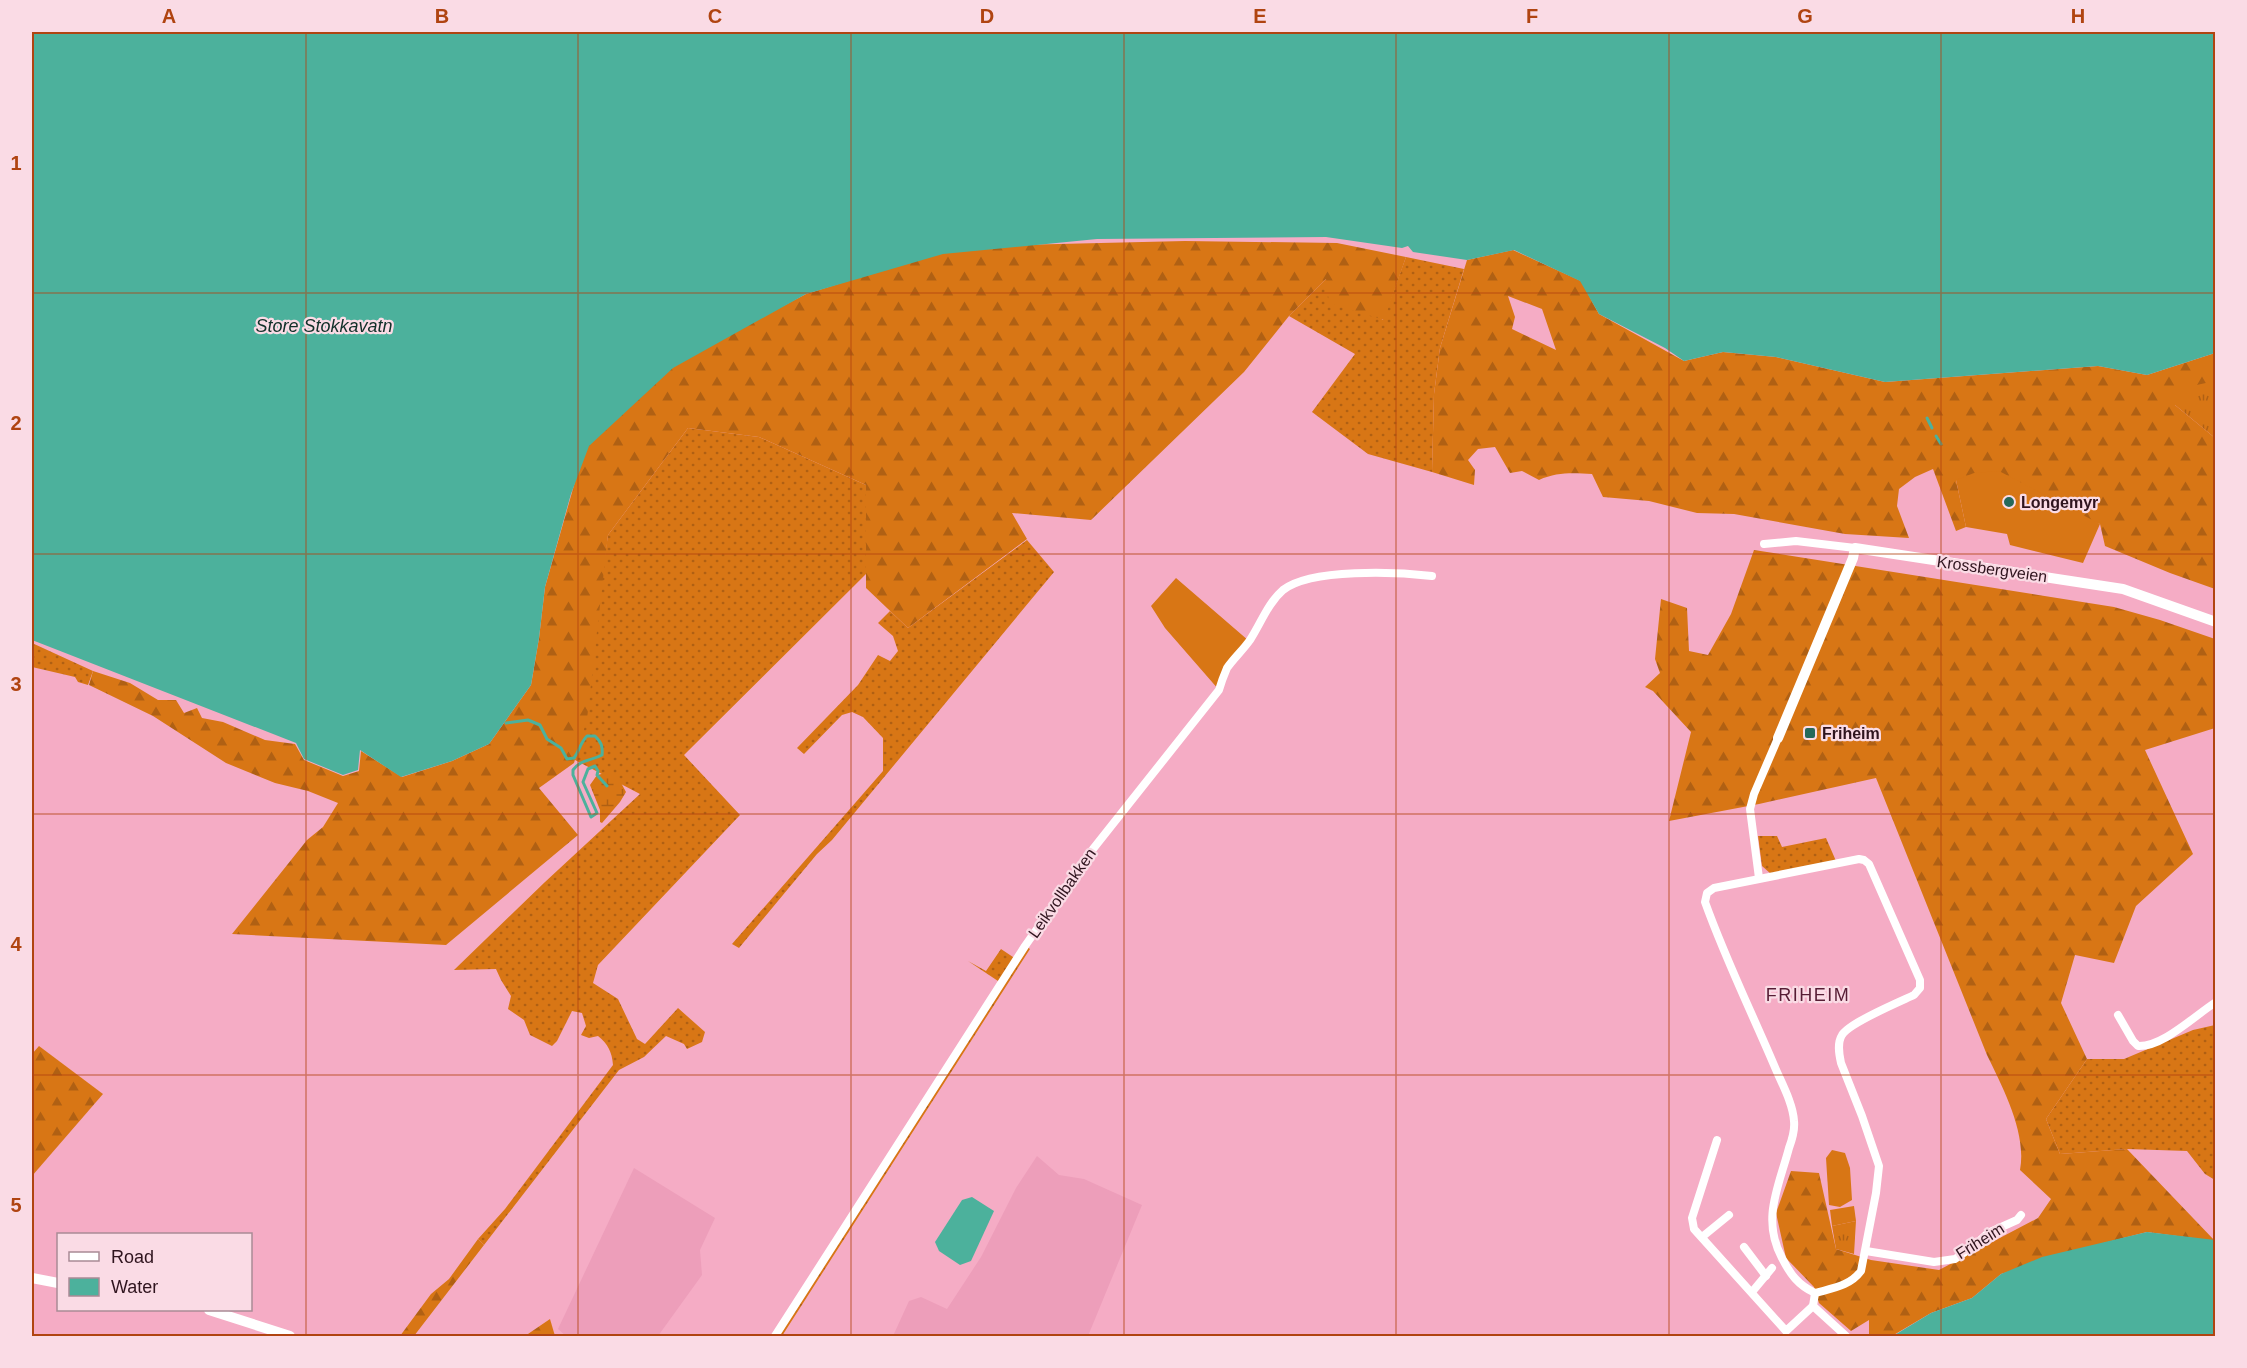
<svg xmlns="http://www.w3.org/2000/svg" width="2247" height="1368" font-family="Helvetica,sans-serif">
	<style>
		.built { fill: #ed9eba }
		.grass { fill: url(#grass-dots) }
		.forest { fill: url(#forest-firs); fill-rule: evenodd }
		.wetland { fill: url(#wetland-marsh) }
		.park { fill: url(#park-tufts) }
		.garden { fill: #d87615 }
		.water { fill: #4cb19c }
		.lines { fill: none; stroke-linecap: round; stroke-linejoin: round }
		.stream { stroke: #4cb19c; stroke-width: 3 }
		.street { stroke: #fff; stroke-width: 8 }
		.secondary { stroke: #fff; stroke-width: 10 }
		.grid { fill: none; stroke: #b04411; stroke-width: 1.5; stroke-opacity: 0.55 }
		.poi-dot { fill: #25695b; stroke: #fadbe5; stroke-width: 2 }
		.labels { text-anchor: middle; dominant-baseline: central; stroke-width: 4.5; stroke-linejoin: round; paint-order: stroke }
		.poi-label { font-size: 16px; font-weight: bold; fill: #2f141e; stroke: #fadbe5; text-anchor: start }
		.street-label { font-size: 16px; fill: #2f141e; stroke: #fadbe5 }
		.water-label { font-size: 18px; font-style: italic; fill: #113029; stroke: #fadbe5 }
		.neighbourhood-label { font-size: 18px; letter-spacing: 1.5px; fill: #571d35; stroke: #fadbe5 }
		.neatline { fill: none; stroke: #b04411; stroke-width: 2 }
		.grid-label { font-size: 20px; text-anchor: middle; font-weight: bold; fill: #b04411 }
	</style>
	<defs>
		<pattern id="grass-dots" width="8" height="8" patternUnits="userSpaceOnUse" patternTransform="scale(1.5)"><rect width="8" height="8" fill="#d87615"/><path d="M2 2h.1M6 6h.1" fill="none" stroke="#b06013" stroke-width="1.8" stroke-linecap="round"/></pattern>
		<pattern id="forest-firs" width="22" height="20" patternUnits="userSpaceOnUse" patternTransform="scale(1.5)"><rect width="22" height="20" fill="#d87615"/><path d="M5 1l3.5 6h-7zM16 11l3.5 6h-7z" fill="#b06013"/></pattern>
		<pattern id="wetland-marsh" width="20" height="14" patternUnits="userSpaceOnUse" patternTransform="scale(1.5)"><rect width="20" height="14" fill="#d87615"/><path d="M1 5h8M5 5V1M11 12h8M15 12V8" fill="none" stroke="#b06013"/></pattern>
		<pattern id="park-tufts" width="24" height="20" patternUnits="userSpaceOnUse" patternTransform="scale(1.5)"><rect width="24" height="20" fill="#d87615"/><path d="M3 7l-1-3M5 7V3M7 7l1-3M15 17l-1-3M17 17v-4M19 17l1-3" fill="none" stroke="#b06013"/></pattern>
	</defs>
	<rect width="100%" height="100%" fill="#f5acc5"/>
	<!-- built -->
	<g class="built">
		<path d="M1037,1156l22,19 25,4 58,26 -54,131h-195l16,-35 12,-4 26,12 34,-52 35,-69z"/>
		<path d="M634,1168l81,50 -15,32 2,25 -44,61h-92l-8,-7z"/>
	</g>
	<!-- grass -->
	<g class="grass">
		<path d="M1406,257l58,12 -24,79 -6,46 -2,78 -64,-18 -56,-42 43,-58 -66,-38 37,-37 57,41z"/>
		<path d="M688,428l71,9 107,48v89l-182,181 56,60 -142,150 -5,18 25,16 19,40 8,5 33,-36 27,24 -3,10 -15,7 -3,-5 -18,-8 -22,21 -25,13 -135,175 -6,-6 27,-30 108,-144c-1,-13 -5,-21 -15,-29l-9,2 -8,-3 5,-9 -4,-13 -10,-2 -15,30 -5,5 -22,-11 -6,-15 -16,-11 3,-13 -10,-16 -5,-11 -42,1 91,-88 95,-88 -65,-34 33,-225z"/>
		<path d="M1027,540l27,32 -222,268 -15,14 -78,94 -7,-4 151,-173v-33l-20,-21 -11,-5 -10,3 -38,39 -7,-6 61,-63 20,-30 12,6 8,-10 -5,-15 -15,-13 12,-12 18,17z"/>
		<path d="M32,643l61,28 -5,14 -10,-3 -3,-5 -43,-10z"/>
		<path d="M1758,836h19l5,11 44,-9 10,23 -65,13 -9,-8z"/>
		<path d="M1026,946l4,3 -248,387h-7l226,-353 -33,-22 18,10 15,-22 15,10z"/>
		<path d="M2215,1025v155l-10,-6 -18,-23 -60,-2 -67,5 -14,-35 41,-60h37l69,-29z"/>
	</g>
	<!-- forest -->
	<g class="forest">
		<path d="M1185,241l152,2 69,14 -22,63 -55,-17 -3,-24 -37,37 -45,56 -153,148 -79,-7 15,26 -119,89 -42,-40v-103l-107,-48 -71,-9 -80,107 -21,184 -13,44 -35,25 39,47 -132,110 -214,-11 75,-94 16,-13 15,-24 -30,-12 -33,-8 -49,-20 -73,-47 -64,-31 4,-14 37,12 28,17h18l8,13 13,-5 5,10 21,4 42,18 30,4 9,16 39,16 16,-5 2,-20 41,26 50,-16 37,-17 42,-59 8,-47 6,-51 41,-144 86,-79 134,-70 145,-45 61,-4z"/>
		<path d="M1513,250l68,31 18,33 85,47 39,-9 53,5 109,25 213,-16 49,9 68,-22v28l-40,24 40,33v151l-45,-16 -65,-27 -5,-22 -144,-44 10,47 -10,4 -23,-62 -18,8 -16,12 -2,17 12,32 -64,-4 -111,-20 -37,-1 -48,-12 -46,-4 -11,-23c-20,-1 -35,-2 -53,6l-17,-9 -12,2 -15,-26 -17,2 -10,11 7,10 -1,15 -42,-13 2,-78 6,-46 27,-88zM1508,296l34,13 14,41 -44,-21 3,-12z"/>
		<path d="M1754,550l360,57 46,13 55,19v89l-70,22 48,104 -57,52 -22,57 -39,-8 -14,48 26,56 -41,60 14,35 67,-5 88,92 -68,-9 -51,13 -95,29 -29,24 -41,15 -39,23h-23v-16l-18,11 -32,-28 -5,-16 -28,-29 -10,-45 15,-42 28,2 17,76 35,11 68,10 99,-52 13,-19 -31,-29c7,-37 -17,-82 -33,-115l-111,-277 -117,26 -90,17 22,-89 -38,-41 -8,-4 15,-14 -5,-14 6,-60 26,9 2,43 19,4 23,-41z"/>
		<path d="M39,1046l64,48 -71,82v-122z"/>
		<path d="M478,1239l6,6 -70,91h-14l31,-42 18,-15z"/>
		<path d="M550,1319l5,17h-30z"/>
	</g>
	<!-- wetland -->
	<path class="wetland" d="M606,773l13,6 7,13 -6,10 -18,21 -2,-1v-12l-10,-25 7,-10z"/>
	<!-- park -->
	<g class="park">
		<path d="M2215,381h1l-1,57 -40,-33 -2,-10 19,-9z"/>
		<path d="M1856,1221l-2,33 -18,-5 -4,-23z"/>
	</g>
	<!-- garden -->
	<g class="garden">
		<path d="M1999,471l101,53 -17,39 -73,-18 -3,-11 -41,-7 -10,-47 18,-7z"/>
		<path d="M1176,578l73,63 -22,28 -8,21 -54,-62 -14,-22z"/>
		<path d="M1832,1150l13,3 5,15 2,32 -12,7 -11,-2 -3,-47z"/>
		<path d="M1854,1206l2,15 -24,5 -2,-16z"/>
	</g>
	<!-- water -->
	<g class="water">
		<path d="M32,32h2183v321l-68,22 -49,-9 -213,16 -109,-25 -53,-5 -39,9 -19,-13 -66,-34 -19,-33 -66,-31 -47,10 -54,-8 -5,-6 -6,2 -76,-11 -229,2 -154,15 -137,40 -133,74 -84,78 -18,48 -26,93 -6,51 -8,47 -42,59 -37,17 -51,16 -41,-27 -2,20 -15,5 -39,-16 -8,-16 -264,-103z"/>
		<path d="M972,1197l22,14 -23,50 -11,4 -21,-14 -4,-9 27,-42z"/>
		<path d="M2147,1232l68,8v96h-322l38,-23 41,-15 29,-24 41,-17z"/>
	</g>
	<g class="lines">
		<!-- stream -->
		<g class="stream">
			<path d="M1927,418l5,10"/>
			<path d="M1936,436l5,8"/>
			<path d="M506,723l22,-3 12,5 7,14 14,9 6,11 7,-1c6,-8 6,-15 13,-22h8c6,6 8,10 7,19 -11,6 -21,4 -29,15v5l18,42 6,-4 -14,-31 5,-13 7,-3 3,5 -1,4 10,11"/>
		</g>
		<!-- street -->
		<g class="street">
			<path d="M1764,544l32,-3 59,7"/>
			<path d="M1859,859l5,1 5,4 51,116v8l-6,7c-15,7 -65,28 -72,40 -5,8 -3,19 -1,28l21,53 17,50 -3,27 -15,78c-11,15 -28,17 -46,22 -17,-8 -25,-19 -33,-35 -21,-39 -3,-72 7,-110 3,-8 6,-18 5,-27 -1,-18 -13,-39 -20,-56 -23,-54 -49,-107 -69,-163l2,-9 7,-5z"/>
			<path d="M1759,878l-9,-69 4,-15 24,-56"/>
			<path d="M2118,1015l15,26 5,5c25,1 56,-30 78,-44"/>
			<path d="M1717,1140l-25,78 2,11 92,102 27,-25"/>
			<path d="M1702,1237l27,-22"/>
			<path d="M1744,1247l22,29"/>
			<path d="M1866,1251l68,11 21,-3 19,-13 14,-13 29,-13 4,-5"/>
			<path d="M1752,1292l20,-24"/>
			<path d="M1815,1293l-2,13 33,30"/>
			<path d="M775,1336l250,-390 68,-97 126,-159c2,-7 5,-15 8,-22 7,-10 16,-18 23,-28 11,-17 18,-37 33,-50 28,-22 114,-18 149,-14"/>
		</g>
		<!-- secondary -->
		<g class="secondary">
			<path d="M1778,738l75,-180 2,-10 268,41 93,33"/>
			<path d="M32,1278l26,5"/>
			<path d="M209,1310l81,26"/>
		</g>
	</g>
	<!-- grid -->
	<path class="grid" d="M306,32v1304M578,32v1304M851,32v1304M1124,32v1304M1396,32v1304M1669,32v1304M1941,32v1304M32,293h2184M32,554h2184M32,814h2184M32,1075h2184"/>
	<!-- markers -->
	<g class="poi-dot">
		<circle cx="2009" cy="502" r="6"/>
		<rect x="1804" y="727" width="12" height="12" rx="3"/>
	</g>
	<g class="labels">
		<!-- poi labels -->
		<g class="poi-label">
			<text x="2021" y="502">Longemyr</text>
			<text x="1822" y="733">Friheim</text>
		</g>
		<!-- street labels -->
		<g class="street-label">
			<text transform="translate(1992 569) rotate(8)">Krossbergveien</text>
			<text transform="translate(1062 893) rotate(-55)">Leikvollbakken</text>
			<text transform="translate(1980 1241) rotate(-32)">Friheim</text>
		</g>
		<!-- water labels -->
		<g class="water-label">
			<text x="324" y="326">Store Stokkavatn</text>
		</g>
		<!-- neighbourhood labels -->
		<g class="neighbourhood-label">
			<text x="1808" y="995">FRIHEIM</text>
		</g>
	</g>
	<!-- border -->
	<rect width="2247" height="1368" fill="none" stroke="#fadbe5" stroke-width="66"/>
	<!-- legend -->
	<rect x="57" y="1233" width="195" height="78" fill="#fadbe5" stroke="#a98b95" stroke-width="1.5"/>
	<rect x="69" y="1252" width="30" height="9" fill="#ffffff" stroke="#a98b95" stroke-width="1.5"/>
	<text x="111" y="1263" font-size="18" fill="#2f141e">Road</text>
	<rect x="69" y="1278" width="30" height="18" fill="#4cb19c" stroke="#a98b95" stroke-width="1.5"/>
	<text x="111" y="1293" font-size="18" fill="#2f141e">Water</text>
	<rect x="33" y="33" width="2181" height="1302" class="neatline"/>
	<g class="grid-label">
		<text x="169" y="23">A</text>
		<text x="442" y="23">B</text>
		<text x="715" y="23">C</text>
		<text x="987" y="23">D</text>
		<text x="1260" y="23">E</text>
		<text x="1532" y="23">F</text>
		<text x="1805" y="23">G</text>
		<text x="2078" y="23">H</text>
		<text x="16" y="170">1</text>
		<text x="16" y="430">2</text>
		<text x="16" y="691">3</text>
		<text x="16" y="951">4</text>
		<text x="16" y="1212">5</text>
	</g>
</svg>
